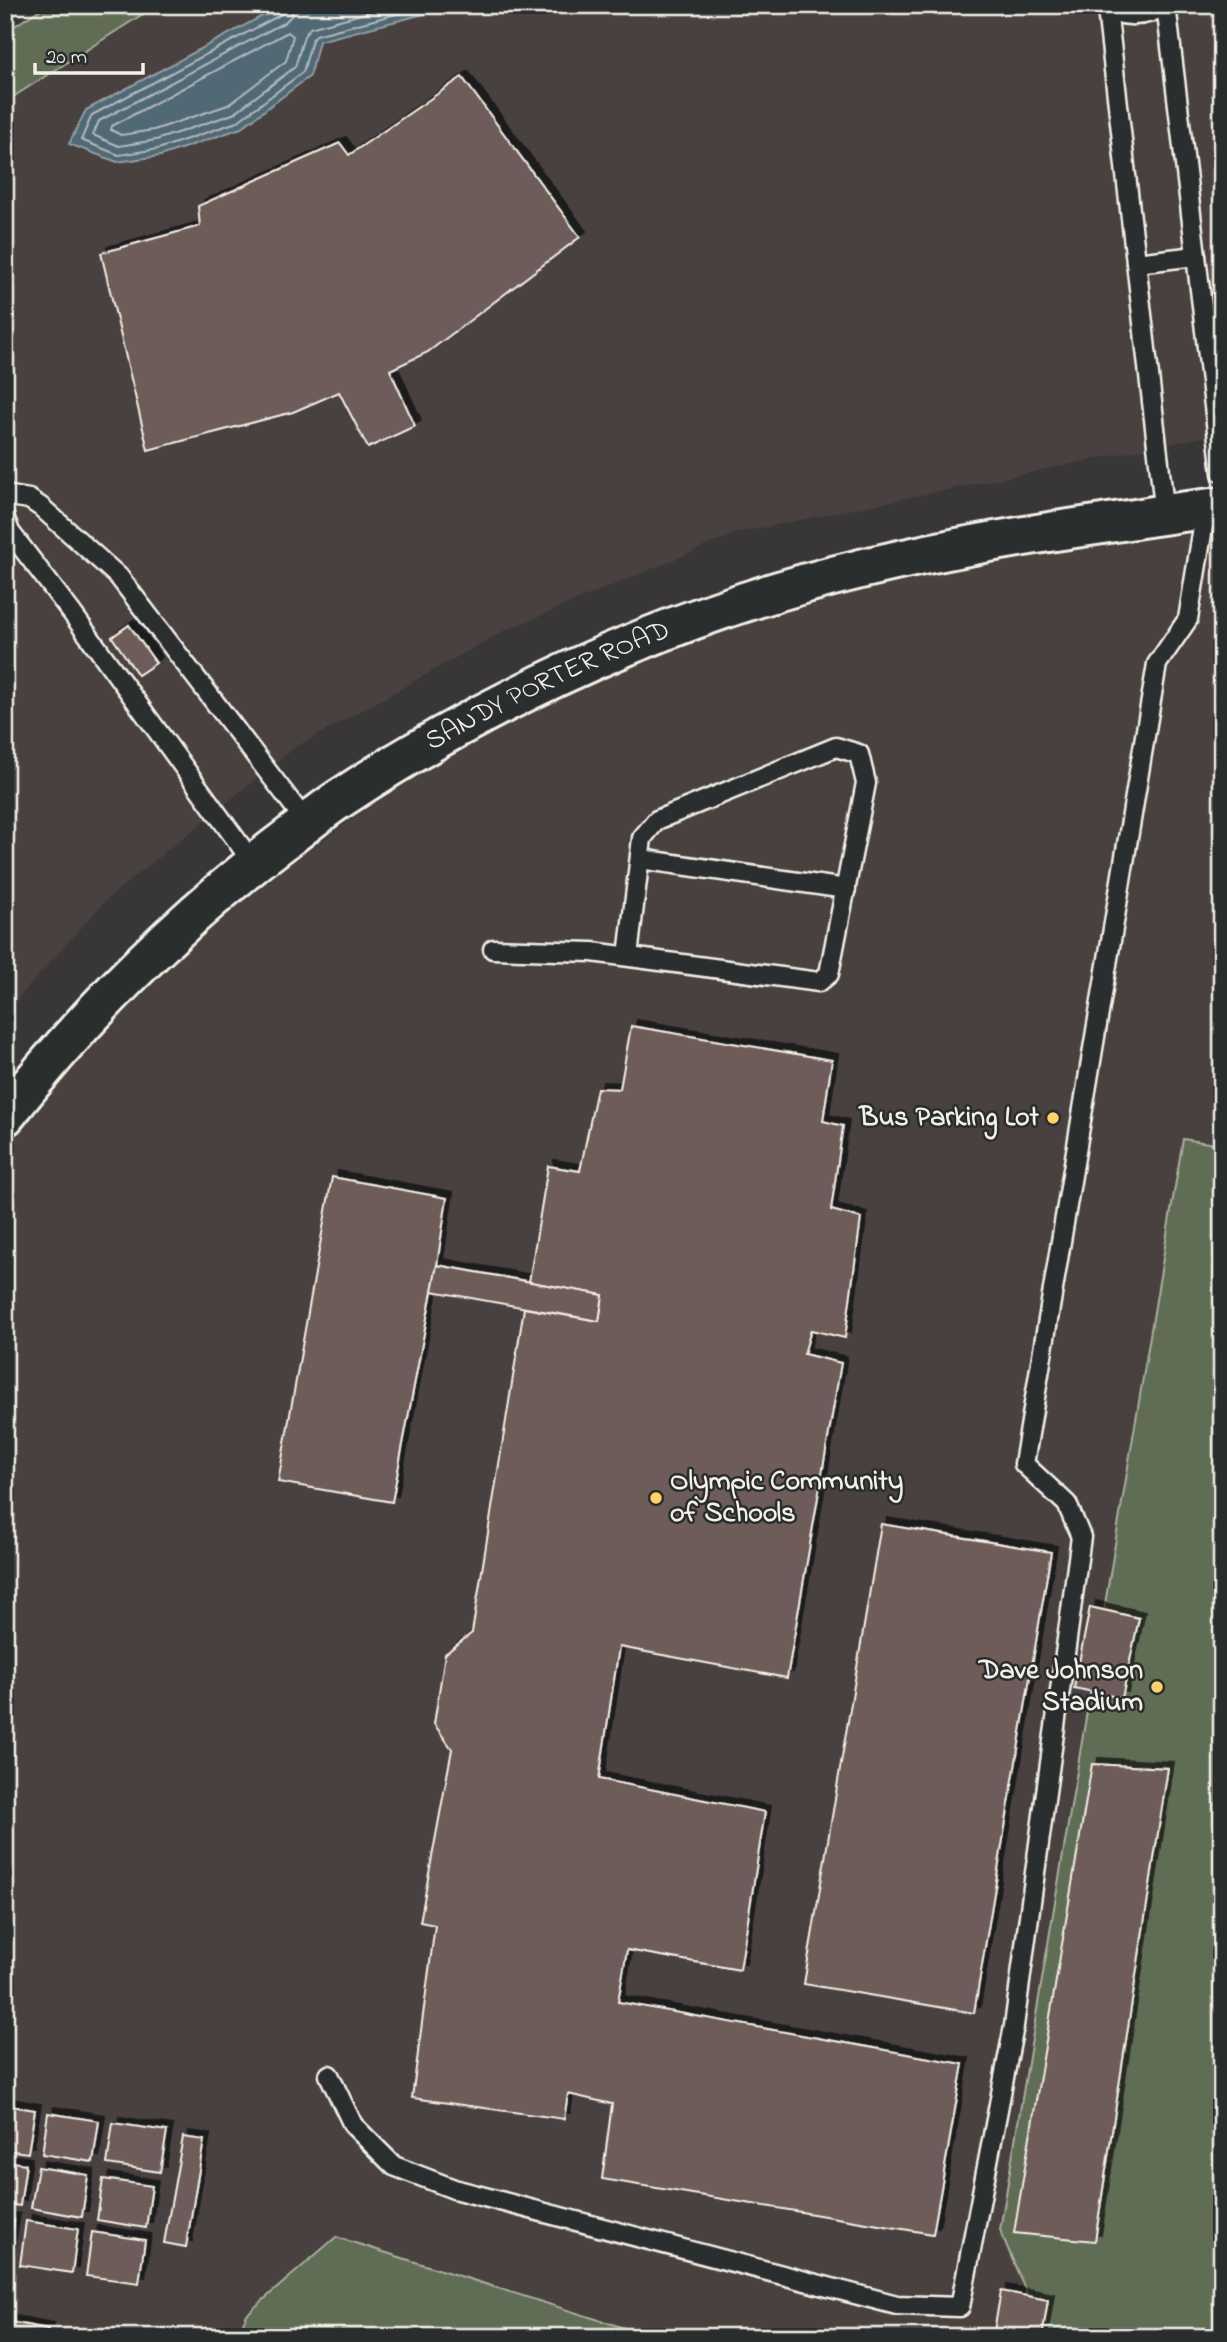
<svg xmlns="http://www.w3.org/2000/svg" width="1227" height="2342" font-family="'Indie Flower',sans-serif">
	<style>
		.built { fill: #484141 }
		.green { fill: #606d54; stroke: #aaaf9e; stroke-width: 2 }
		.water { fill: #516775; stroke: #929ea3; stroke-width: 2 }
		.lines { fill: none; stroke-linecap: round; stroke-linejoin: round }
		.shore { stroke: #b3baba; stroke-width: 2 }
		.building { fill: #6e5b59; stroke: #f4f1e8; stroke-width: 2; filter: url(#shadow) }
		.service-casing { stroke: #f4f1e8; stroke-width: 23 }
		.tertiary-casing { stroke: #f4f1e8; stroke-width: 44 }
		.service { stroke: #2a2d2e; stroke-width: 18 }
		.tertiary { stroke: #2a2d2e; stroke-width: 38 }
		.poi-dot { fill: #ffd166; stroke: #2a2d2e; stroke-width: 2.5 }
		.labels { text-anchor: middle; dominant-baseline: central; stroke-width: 5; stroke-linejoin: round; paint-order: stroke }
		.street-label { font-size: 28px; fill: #f4f1e8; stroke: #2a2d2e }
		.poi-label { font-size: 28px; font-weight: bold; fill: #f4f1e8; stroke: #2a2d2e; text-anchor: end }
	</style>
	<defs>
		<filter id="shadow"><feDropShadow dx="6" dy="-6" stdDeviation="0" flood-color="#0009"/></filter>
	</defs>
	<rect width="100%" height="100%" fill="#383637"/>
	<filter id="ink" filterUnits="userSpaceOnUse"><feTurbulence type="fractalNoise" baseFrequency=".0143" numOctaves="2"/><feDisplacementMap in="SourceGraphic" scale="14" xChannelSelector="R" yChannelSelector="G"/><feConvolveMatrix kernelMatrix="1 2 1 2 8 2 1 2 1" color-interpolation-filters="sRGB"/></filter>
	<g filter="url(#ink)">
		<!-- built -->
		<g class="built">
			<path d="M157,5h1065v428l-485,100 -235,99 -206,115 -189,152 -102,114v-911z"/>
			<path d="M1222,530v1807h-1217v-1191l156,-185 280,-209 249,-111 227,-70z"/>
		</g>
		<!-- green -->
		<g class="green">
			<path d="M47,5h110l-152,97v-70z"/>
			<path d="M1183,1139l39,6v1192h-177l-45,-107z"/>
			<path d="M336,2237l317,100h-416l10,-23z"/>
		</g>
		<!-- water -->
		<path class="water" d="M283,5h176l-140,36 -9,35 -69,52 -81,28 -43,6 -48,-18 17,-34z"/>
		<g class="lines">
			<!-- shore -->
			<g class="shore">
				<path d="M284,5l-4,10 -188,100 -11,25 38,15 39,-6 79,-27 66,-50 9,-32 4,-5 115,-30"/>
				<path d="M293,5l-1,10 -7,7 -186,99 -6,14 26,11 37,-6 77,-26 62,-47 9,-31 6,-8 85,-23"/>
				<path d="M288,32l5,4 -7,25 -58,44 -74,25 -33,5 -10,-5 1,-4z"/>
			</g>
		</g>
		<!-- building -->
		<g class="building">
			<path d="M462,77l118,160 -152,115 -38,18 25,56 -47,22 -29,-56 -46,20 -145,38 -47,-197 99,-27 -2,-20 142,-63 9,12z"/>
			<path d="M129,625l27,38 -18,12 -26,-38z"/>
			<path d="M631,1026l201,34 -9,61 20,5 -12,84 30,8 -16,120 -34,-8 -7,24 37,9 -54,315 -168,-31 -20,132 166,33 -25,158 -113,-20 -9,52 345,62 -30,170 -331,-55 10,-75 -44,-10 -4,25 -152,-21 23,-173 -15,-3 32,-173 -18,-25 11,-70 27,-21 52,-325 75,13 4,-26 -74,-13 19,-116 32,5 17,-83 23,1z"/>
			<path d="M332,1177l115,21 -10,67 -45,237 -114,-20z"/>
			<path d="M437,1265l166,30 -4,26 -167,-30z"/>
			<path d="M881,1524l170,28 -77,461 -170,-29z"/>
			<path d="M1090,1607l49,11 -17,80 -48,-10z"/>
			<path d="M1092,1764l76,4 -73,473 -81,-8z"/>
			<path d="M5,2105l30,5 -7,43 -23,-3z"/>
			<path d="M48,2113l51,8 -6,41 -51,-8z"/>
			<path d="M113,2123l54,8 -7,41 -53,-8z"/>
			<path d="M183,2137l21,3 -18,107 -22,-4z"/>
			<path d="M5,2161l21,3 -6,42 -15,-2z"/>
			<path d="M38,2167l50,8 -6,42 -51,-9z"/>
			<path d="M103,2179l49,7 -6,42 -49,-8z"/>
			<path d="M5,2218l9,2 -7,43h-2z"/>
			<path d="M26,2221l52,8 -6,44 -52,-8z"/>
			<path d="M92,2232l53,8 -6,43 -53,-7z"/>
			<path d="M1001,2291l47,9 -6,37h-49z"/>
			<path d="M5,2321l43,8 -1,8h-42z"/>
		</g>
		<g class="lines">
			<!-- service casing -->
			<g class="service-casing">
				<g id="service">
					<path d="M1102,5c18,14 45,13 62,0"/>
					<path d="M1166,5l56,468"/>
					<path d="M1107,9l58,506"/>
					<path d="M1136,263l60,-7"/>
					<path d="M5,495l24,4 12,8 78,70 188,246"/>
					<path d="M5,519l5,13 62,81 181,250"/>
					<path d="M640,859l206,30"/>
					<path d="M493,949l99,3 227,30 10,-8 37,-191 -7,-29 -23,-7 -179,73 -15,18 -14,118"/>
					<path d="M329,2075l24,50 41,41 60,23 443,116 63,2 54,-281 67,-489 -14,-33 -43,-40 133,-800 31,-45 18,-110"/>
				</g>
			</g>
			<!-- tertiary casing -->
			<g class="tertiary-casing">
				<g id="tertiary">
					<path id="s1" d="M5,1116c83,-105 178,-200 285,-280 17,-13 34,-27 51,-38 135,-89 284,-160 438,-207 103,-31 211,-51 317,-66 42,-6 84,-14 126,-18"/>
				</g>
			</g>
			<!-- service -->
			<use href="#service" class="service"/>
			<!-- tertiary -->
			<use href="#tertiary" class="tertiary"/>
		</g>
	</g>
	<!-- markers -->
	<g class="poi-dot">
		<circle cx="1053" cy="1118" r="7"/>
		<circle cx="656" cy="1498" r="7"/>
		<circle cx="1157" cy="1687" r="7"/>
	</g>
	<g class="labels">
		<!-- street labels -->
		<g class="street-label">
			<text stroke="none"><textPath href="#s1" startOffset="700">SANDY PORTER ROAD</textPath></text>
		</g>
		<!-- poi labels -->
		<g class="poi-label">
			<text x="1039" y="1118">Bus Parking Lot</text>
			<text x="670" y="1482" text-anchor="start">Olympic Community<tspan x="670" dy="32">of Schools</tspan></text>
			<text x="1143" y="1671">Dave Johnson<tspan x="1143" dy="32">Stadium</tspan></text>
		</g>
	</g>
	<!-- margin -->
	<rect width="1227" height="2342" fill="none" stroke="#2a2d2e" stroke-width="28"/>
	<rect x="14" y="14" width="1199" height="2314" fill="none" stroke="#f4f1e8" stroke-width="2.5" filter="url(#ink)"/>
	<!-- scale -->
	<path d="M35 63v10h108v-10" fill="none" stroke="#f4f1e8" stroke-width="3.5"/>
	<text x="46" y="63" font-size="21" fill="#f4f1e8" stroke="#2a2d2e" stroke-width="5" paint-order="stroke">20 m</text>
</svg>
